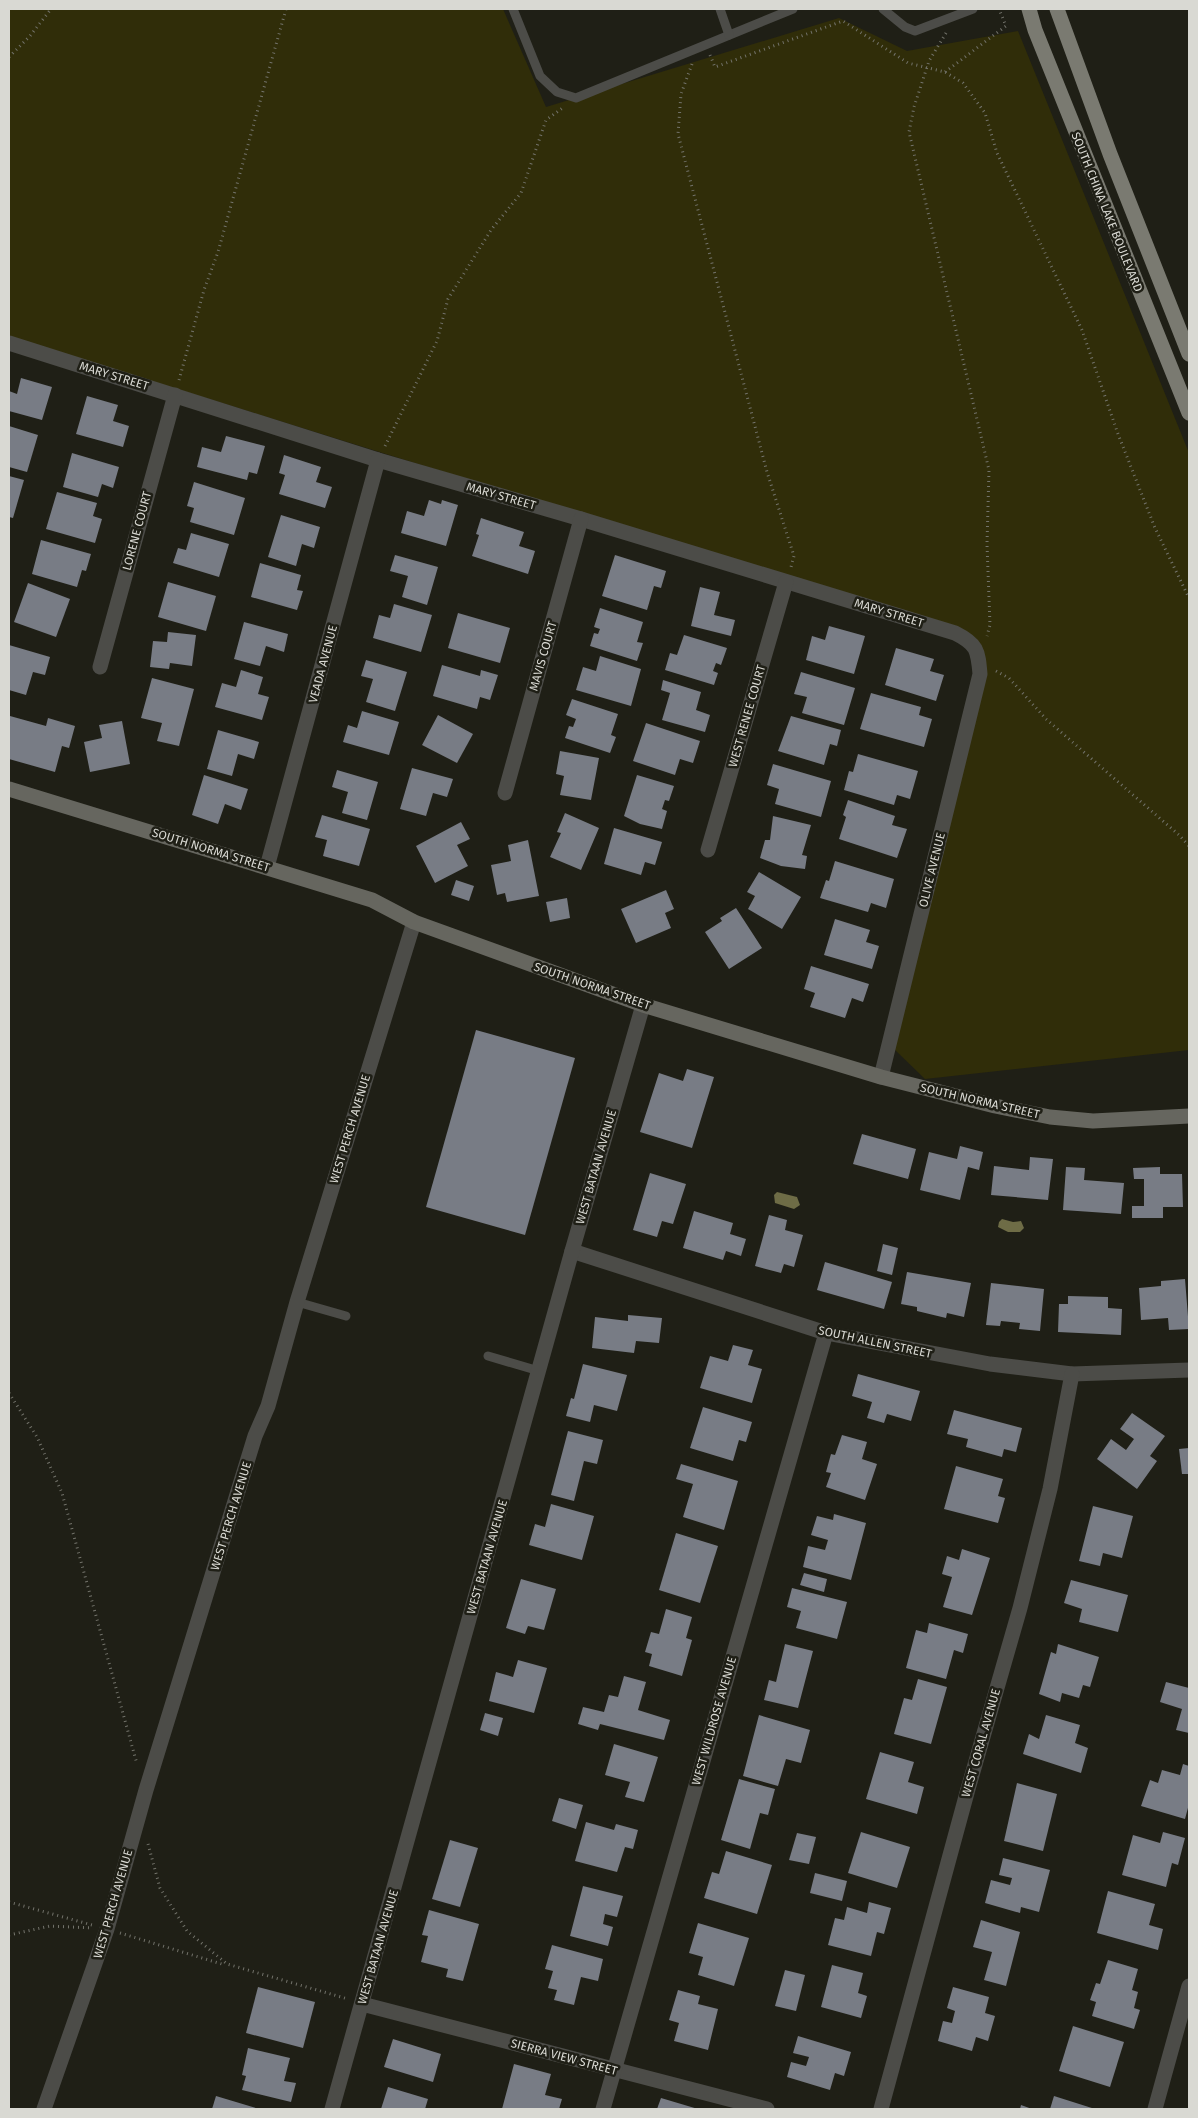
<svg xmlns="http://www.w3.org/2000/svg" width="1198" height="2118" font-family="'Fira Sans',sans-serif">
	<style>
		.green { fill: #302d09 }
		.water { fill: #6e6c46 }
		.building { fill: #787c85 }
		.lines { fill: none; stroke-linecap: round; stroke-linejoin: round }
		.path { stroke: #73736b; stroke-width: 3; stroke-dasharray: 1 4; stroke-linecap: butt }
		.lane { stroke: #4c4c48; stroke-width: 9 }
		.street { stroke: #4c4c48; stroke-width: 15 }
		.secondary { stroke: #66665f; stroke-width: 15 }
		.primary { stroke: #7a7a71; stroke-width: 15 }
		.labels { text-anchor: middle; dominant-baseline: central; stroke-width: 5; stroke-linejoin: round; paint-order: stroke }
		.street-label { font-size: 12px; fill: #d9d9d3; stroke: #1f1f16 }
	</style>
	<rect width="100%" height="100%" fill="#1f1f16"/>
	<!-- green -->
	<path class="green" d="M9,9h494l43,98 293,-89 68,33 111,-20 171,422v597l-264,29 -33,-32 87,-388 -6,-23 -964,-299z"/>
	<!-- water -->
	<g class="water">
		<path d="M777,1192l20,5 3,8 -6,4 -19,-6 -1,-8z"/>
		<path d="M1002,1219l11,3 8,-1 3,7 -4,4h-12l-10,-5 1,-5z"/>
	</g>
	<!-- building -->
	<g class="building">
		<path d="M21,378l31,9 -10,33 -33,-9v-20l8,3z"/>
		<path d="M87,396l31,9 -5,16 16,5 -6,21 -47,-13z"/>
		<path d="M9,426l29,9 -11,37 -18,-5z"/>
		<path d="M226,436l39,10 -8,28 -8,-2 -2,8 -50,-13 5,-20 19,5z"/>
		<path d="M72,453l47,14 -6,21 -11,-4 -4,13 -35,-10z"/>
		<path d="M284,455l37,12 -5,15 16,5 -7,21 -46,-14 6,-19 -6,-2z"/>
		<path d="M9,476l15,4 -11,38 -4,-1z"/>
		<path d="M194,482l51,16 -11,37 -44,-13 4,-14 -7,-2z"/>
		<path d="M57,492l40,11 -4,13 9,3 -7,24 -49,-14z"/>
		<path d="M429,500l12,4 1,-4 16,5 -12,41 -45,-13 6,-22 17,5z"/>
		<path d="M281,515l39,12 -6,21 -12,-4 -6,22 -28,-9z"/>
		<path d="M481,518l43,14 -5,14 16,5 -7,23 -56,-18 7,-21 -3,-1z"/>
		<path d="M191,533l38,11 -10,33 -46,-14 5,-15 8,2z"/>
		<path d="M41,540l50,14 -5,17 -4,-1 -5,17 -45,-13z"/>
		<path d="M395,555l43,12 -11,38 -25,-8 6,-21 -18,-5z"/>
		<path d="M615,555l51,16 -5,17 -7,-2 -7,24 -45,-14z"/>
		<path d="M260,563l41,12 -4,15 6,1 -6,19 -46,-13z"/>
		<path d="M168,582l48,14 -10,35 -48,-14z"/>
		<path d="M28,583l42,16 -14,38 -42,-15z"/>
		<path d="M700,587l20,5 -6,23 21,5 -4,16 -40,-10z"/>
		<path d="M394,604l38,11 -11,37 -48,-14 6,-23 11,3z"/>
		<path d="M600,608l43,14 -6,20 6,1 -6,18 -47,-15 4,-13 4,1 2,-5 -6,-2z"/>
		<path d="M458,613l52,15 -10,35 -52,-15z"/>
		<path d="M244,622l44,12 -4,18 -18,-6 -6,20 -26,-7z"/>
		<path d="M829,626l36,10 -11,38 -48,-14 6,-24 13,4z"/>
		<path d="M168,632l28,3 -4,31 -22,-3 -1,6 -19,-2 3,-26 14,1z"/>
		<path d="M684,635l43,13 -6,17 -5,-2 -3,8 5,2 -4,12 -49,-15 5,-17 7,2z"/>
		<path d="M9,645l41,12 -5,18 -12,-3 -7,23 -17,-5z"/>
		<path d="M896,648l38,11 -4,12 14,4 -8,26 -51,-16z"/>
		<path d="M600,656l41,13 -10,37 -55,-16 7,-23 13,4z"/>
		<path d="M366,660l41,12 -12,39 -29,-9 7,-23 -12,-3z"/>
		<path d="M442,665l38,11 1,-6 17,5 -8,25 -10,-3 -3,12 -44,-13z"/>
		<path d="M241,670l22,7 -5,17 11,3 -7,23 -47,-13 7,-24 14,4z"/>
		<path d="M801,672l54,16 -11,37 -42,-12 5,-16 -13,-3z"/>
		<path d="M152,678l42,11 -15,57 -22,-5 5,-18 -21,-5z"/>
		<path d="M663,680l38,12 -5,18 14,5 -5,17 -43,-12 8,-27 -9,-3z"/>
		<path d="M871,693l50,14 -2,8 13,4 -8,28 -64,-18z"/>
		<path d="M572,699l46,15 -7,21 5,2 -6,16 -45,-15 4,-12 4,1 3,-8 -10,-4z"/>
		<path d="M362,711l37,11 -10,33 -46,-13 5,-17 9,3z"/>
		<path d="M438,715l35,19 -16,29 -35,-18z"/>
		<path d="M10,716l36,10 2,-8 27,8 -6,22 -7,-2 -7,26 -46,-13z"/>
		<path d="M791,716l50,14 -4,16 -7,-2 -6,21 -46,-14z"/>
		<path d="M122,721l8,43 -40,8 -6,-30 18,-4 -3,-13z"/>
		<path d="M646,723l54,18 -7,22 -13,-4 -5,16 -42,-14z"/>
		<path d="M218,730l41,12 -5,17 -16,-5 -6,22 -25,-7z"/>
		<path d="M560,751l39,7 -8,42 -31,-5 4,-19 -8,-2z"/>
		<path d="M858,754l60,17 -8,28 -13,-4 -3,10 -50,-15 5,-19 4,1z"/>
		<path d="M773,764l58,17 -10,36 -46,-13 4,-15 -12,-4z"/>
		<path d="M412,768l41,11 -6,18 -14,-4 -7,23 -26,-7z"/>
		<path d="M337,770l41,12 -11,38 -25,-7 6,-21 -16,-5z"/>
		<path d="M204,775l44,14 -7,21 -16,-6 -7,20 -26,-9z"/>
		<path d="M637,775l37,11 -5,15 -4,-1 -3,9 5,2 -5,18 -22,-5 -16,-8z"/>
		<path d="M848,800l47,16 -3,9 15,4 -10,29 -58,-19 7,-22 -3,-2z"/>
		<path d="M565,813l34,15 -18,42 -31,-13 11,-24 -4,-1z"/>
		<path d="M322,815l48,14 -11,37 -36,-10 4,-16 -12,-3z"/>
		<path d="M773,816l38,9 -9,30 5,1 -2,13 -24,-3 -21,-8 5,-18h5z"/>
		<path d="M461,822l9,17 -13,6 11,21 -33,17 -19,-37z"/>
		<path d="M614,828l48,14 -7,23 -10,-3 -4,13 -37,-11z"/>
		<path d="M528,840l11,56 -32,6 -2,-9 -8,2 -6,-30 20,-4 -3,-16z"/>
		<path d="M835,861l59,18 -8,29 -15,-5 -3,9 -48,-14 6,-18 3,1z"/>
		<path d="M759,872l42,25 -19,32 -34,-20 7,-13 -8,-4z"/>
		<path d="M456,880l18,6 -5,15 -18,-6z"/>
		<path d="M666,890l8,19 -9,4 6,15 -35,15 -15,-34z"/>
		<path d="M567,898l3,20 -20,4 -4,-20z"/>
		<path d="M736,908l26,40 -33,21 -24,-37 17,-11 -2,-3z"/>
		<path d="M835,919l35,11 -4,12 13,4 -7,23 -48,-14z"/>
		<path d="M811,966l58,18 -6,18 -11,-4 -7,20 -35,-11 5,-14 -11,-4z"/>
		<path d="M476,1030l99,28 -50,177 -99,-28z"/>
		<path d="M687,1069l27,8 -22,71 -52,-16 19,-59 24,8z"/>
		<path d="M862,1134l54,15 -8,30 -55,-15z"/>
		<path d="M960,1146l23,6 -4,18 -11,-3 -8,33 -40,-10 9,-38 28,7z"/>
		<path d="M1030,1157l23,2 -5,41 -57,-5 3,-29 35,4z"/>
		<path d="M1066,1167l19,1 -1,12 40,3 -3,31 -58,-4z"/>
		<path d="M1160,1167v7h22l1,33h-20v11h-31v-12h12v-27h-10l-1,-11z"/>
		<path d="M650,1173l36,11 -13,40 -11,-3 -5,16 -24,-7z"/>
		<path d="M694,1211l39,12 -3,11 16,5 -5,17 -15,-5 -3,9 -40,-12z"/>
		<path d="M769,1215l18,5 -2,10 18,5 -9,32 -10,-3 -3,9 -26,-7z"/>
		<path d="M883,1244l15,4 -6,27 -15,-4z"/>
		<path d="M825,1262l67,20 -8,27 -67,-19z"/>
		<path d="M907,1272l64,11 -7,34 -17,-4 -1,5 -29,-7v-4l-16,-3z"/>
		<path d="M1185,1279l4,50 -20,1 -1,-12 -27,2 -2,-32 22,-2v-5z"/>
		<path d="M991,1283l53,6 -4,42 -21,-2 1,-6 -19,-2 -1,5 -14,-1z"/>
		<path d="M1068,1296l40,1v11l14,1 -1,26 -63,-3 1,-28h9z"/>
		<path d="M628,1315l34,3 -3,25 -23,-2 -2,12 -42,-5 3,-31 33,4z"/>
		<path d="M733,1345l20,5 -5,15 14,4 -10,34 -52,-15 10,-32 18,5z"/>
		<path d="M583,1364l44,11 -10,36 -23,-6 -4,17 -24,-6 5,-18 3,1z"/>
		<path d="M858,1374l62,17 -9,30 -24,-7 -3,9 -17,-5 5,-16 -20,-6z"/>
		<path d="M703,1407l49,15 -6,20 -7,-2 -6,21 -43,-13z"/>
		<path d="M954,1410l68,18 -6,24 -12,-3 -2,8 -36,-10 2,-8 -21,-5z"/>
		<path d="M1132,1413l33,23 -15,20 7,5 -20,28 -40,-30 14,-20 15,11 8,-11 -14,-10z"/>
		<path d="M568,1431l35,9 -6,24 -13,-3 -10,40 -23,-6z"/>
		<path d="M842,1435l25,7 -5,17 15,5 -12,36 -39,-13 5,-14 -5,-1 5,-18 4,1z"/>
		<path d="M1189,1448v26h-7l-3,-25z"/>
		<path d="M681,1464l57,17 -14,49 -41,-13 10,-33 -17,-5z"/>
		<path d="M956,1466l47,13 -5,17 7,2 -7,25 -54,-14z"/>
		<path d="M551,1504l43,12 -12,44 -53,-15 6,-21 10,3z"/>
		<path d="M1093,1506l40,10 -11,42 -19,-5 -3,13 -21,-5z"/>
		<path d="M834,1514l32,9 -15,57 -48,-13 5,-21 17,4 3,-10 -17,-5 6,-19 16,4z"/>
		<path d="M676,1533l42,13 -18,57 -41,-13z"/>
		<path d="M962,1549l28,9 -18,57 -29,-8 9,-30 -10,-3 5,-18 12,4z"/>
		<path d="M804,1573l23,6 -3,13 -24,-7z"/>
		<path d="M521,1579l35,10 -12,41 -16,-4 -3,8 -19,-6z"/>
		<path d="M1071,1580l57,15 -10,37 -39,-10 3,-13 -18,-6z"/>
		<path d="M792,1588l55,14 -10,37 -41,-11 5,-17 -14,-4z"/>
		<path d="M666,1609l26,8 -6,21 6,2 -10,36 -33,-10 3,-12 -7,-2 6,-20 8,2z"/>
		<path d="M929,1623l39,11 -5,19 -9,-3 -8,29 -40,-11 10,-38 11,3z"/>
		<path d="M785,1644l28,7 -15,57 -34,-8 5,-20 7,2z"/>
		<path d="M1058,1644l41,13 -9,30 -7,-2 -4,13 -17,-5 -2,9 -21,-8 12,-42 5,2z"/>
		<path d="M518,1660l29,8 -13,45 -45,-12 7,-29 17,5z"/>
		<path d="M624,1676l22,6 -8,28 32,10 -6,20 -64,-16 -2,6 -20,-6 5,-17 21,5 5,-17 9,2z"/>
		<path d="M918,1679l29,8 -16,57 -37,-10 10,-36 8,2z"/>
		<path d="M1166,1682l23,6v45l-13,-3 6,-21 -22,-7z"/>
		<path d="M485,1713l18,5 -5,18 -18,-6z"/>
		<path d="M759,1715l51,15 -9,33 -15,-4 -8,27 -35,-10z"/>
		<path d="M1046,1715l34,10 -5,18 13,5 -7,25 -58,-19 6,-20 10,5z"/>
		<path d="M614,1744l44,13 -14,45 -19,-5 5,-15 -25,-7z"/>
		<path d="M880,1752l34,10 -6,20 16,5 -7,27 -51,-15z"/>
		<path d="M1183,1764l6,2v38l-4,15 -44,-13 9,-26 8,3 4,-13 18,5z"/>
		<path d="M739,1779l36,10 -7,26 -8,-2 -10,36 -29,-9z"/>
		<path d="M1017,1783l40,11 -14,57 -39,-10z"/>
		<path d="M559,1798l24,7 -7,24 -24,-8z"/>
		<path d="M586,1822l28,8 2,-6 22,6 -5,19 -8,-2 -8,25 -42,-11z"/>
		<path d="M861,1832l49,15 -13,41 -49,-15z"/>
		<path d="M1163,1832l22,6 -7,27 -6,-2 -6,24 -44,-12 11,-40 27,8z"/>
		<path d="M797,1833l19,4 -7,27 -20,-4z"/>
		<path d="M450,1840l28,8 -18,59 -28,-8z"/>
		<path d="M726,1851l46,14 -15,49 -53,-16 8,-26 7,2z"/>
		<path d="M1003,1858l47,12 -11,42 -18,-5 -1,6 -35,-10 6,-23 19,5 2,-7 -13,-3z"/>
		<path d="M815,1873l32,8 -5,20 -32,-8z"/>
		<path d="M583,1886l40,10 -6,21 -12,-3 -2,10 10,3 -5,19 -38,-10z"/>
		<path d="M1108,1891l47,13 -6,21 14,4 -5,21 -61,-17z"/>
		<path d="M869,1902l22,6 -7,26 -7,-2 -6,24 -43,-11 7,-27 9,2 3,-13 20,6z"/>
		<path d="M429,1910l50,14 -16,57 -17,-4 2,-8 -27,-7 7,-26 -6,-1z"/>
		<path d="M981,1920l39,12 -14,54 -22,-6 8,-28 -19,-5z"/>
		<path d="M698,1923l51,15 -15,48 -36,-11 5,-18 -14,-4z"/>
		<path d="M552,1945l51,14 -5,22 -17,-4 -7,28 -20,-5 3,-10 -9,-2 5,-17 -8,-2z"/>
		<path d="M1108,1960l30,9 -6,21 6,2 -4,16 6,2 -6,19 -42,-13 4,-14 -6,-2 6,-17 4,1z"/>
		<path d="M832,1965l31,8 -5,20 9,3 -6,22 -40,-11z"/>
		<path d="M785,1970l20,5 -9,36 -21,-5z"/>
		<path d="M258,1987l57,15 -12,46 -57,-15z"/>
		<path d="M953,1987l36,10 -4,16 10,3 -7,25 -12,-4 -4,14 -34,-10 5,-20 9,2 3,-12 -8,-3z"/>
		<path d="M678,1990l22,6 -2,8 20,5 -10,41 -34,-9 5,-18 -10,-3z"/>
		<path d="M1073,2026l51,16 -14,45 -51,-16z"/>
		<path d="M798,2036l53,16 -7,24 -9,-3 -5,17 -43,-13 4,-15 15,4 3,-9 -16,-4z"/>
		<path d="M393,2039l48,15 -8,28 -49,-15z"/>
		<path d="M248,2048l42,10 -6,23 12,2 -5,19 -49,-12 4,-14 -4,-1z"/>
		<path d="M514,2064l37,10 -6,21 17,4 -3,10h-57z"/>
		<path d="M388,2087l40,12 -3,10h-44z"/>
		<path d="M216,2096l43,13h-47z"/>
		<path d="M1054,2096l41,13h-45z"/>
		<path d="M661,2098l37,11h-41z"/>
		<path d="M1021,2105l11,4h-12z"/>
	</g>
	<g class="lines">
		<!-- path -->
		<g class="path">
			<path d="M946,33l-17,28 -15,46 -5,25 80,338 -2,74 3,81 -3,11"/>
			<path d="M710,55l5,12 128,-46 65,42 37,9 18,11 22,30 12,40 85,177 36,104 37,94 34,70"/>
			<path d="M9,57l21,-21 21,-27"/>
			<path d="M692,64l-11,30 -3,40 89,338 27,84 -3,11"/>
			<path d="M945,72l61,-46 -7,-17"/>
			<path d="M179,380l25,-90 14,-38 68,-243"/>
			<path d="M385,446l52,-105 11,-42 43,-69 30,-37 25,-73 18,-13"/>
			<path d="M996,671l13,7 37,41 133,116 10,11"/>
			<path d="M9,1393l28,44 25,56 75,271"/>
			<path d="M148,1844l12,44 27,43 40,33 121,35"/>
			<path d="M9,1902l83,23"/>
			<path d="M120,1933l105,32"/>
			<path d="M9,1935l41,-9 42,2"/>
		</g>
		<!-- lane -->
		<g class="lane">
			<path d="M513,9l27,67 17,16 19,6 217,-89"/>
			<path d="M720,9l9,26"/>
			<path d="M883,9l22,18 10,4 58,-22"/>
			<path d="M297,1302l49,14"/>
			<path d="M488,1356l51,15"/>
		</g>
		<!-- street -->
		<g class="street">
			<path d="M9,343l369,117 203,59 374,114c22,11 23,17 25,41l-99,403"/>
			<path d="M100,667l75,-272"/>
			<path d="M505,793l76,-274"/>
			<path d="M708,850l78,-268"/>
			<path d="M267,867l111,-407"/>
			<path d="M572,1251l254,82 164,31 82,10 117,-4"/>
			<path d="M362,2004l405,105"/>
			<path d="M44,2109l63,-180 39,-139 109,-354 13,-30 29,-104 117,-380"/>
			<path d="M332,2109l240,-858 71,-246"/>
			<path d="M603,2109l223,-776"/>
			<path d="M881,2109l87,-320 52,-181 30,-119 22,-115"/>
			<path d="M1155,2109l34,-123"/>
		</g>
		<!-- secondary -->
		<path class="secondary" d="M9,789l363,111 42,22 229,83 238,72 114,29 55,11 43,4 96,-5"/>
		<!-- primary -->
		<g class="primary">
			<path d="M1029,9l6,21 154,383"/>
			<path d="M1057,9l53,145 79,200"/>
		</g>
	</g>
	<g class="labels">
		<!-- street labels -->
		<g class="street-label">
			<text transform="translate(1107 212) rotate(68)">SOUTH CHINA LAKE BOULEVARD</text>
			<text transform="translate(114 376) rotate(17)">MARY STREET</text>
			<text transform="translate(501 496) rotate(16)">MARY STREET</text>
			<text transform="translate(137 531) rotate(-75)">LORENE COURT</text>
			<text transform="translate(889 613) rotate(17)">MARY STREET</text>
			<text transform="translate(543 656) rotate(-74)">MAVIS COURT</text>
			<text transform="translate(323 664) rotate(-75)">VEADA AVENUE</text>
			<text transform="translate(747 716) rotate(-74)">WEST RENEE COURT</text>
			<text transform="translate(211 850) rotate(17)">SOUTH NORMA STREET</text>
			<text transform="translate(932 870) rotate(-76)">OLIVE AVENUE</text>
			<text transform="translate(592 986) rotate(19)">SOUTH NORMA STREET</text>
			<text transform="translate(980 1101) rotate(13)">SOUTH NORMA STREET</text>
			<text transform="translate(350 1129) rotate(-73)">WEST PERCH AVENUE</text>
			<text transform="translate(596 1167) rotate(-74)">WEST BATAAN AVENUE</text>
			<text transform="translate(875 1342) rotate(12)">SOUTH ALLEN STREET</text>
			<text transform="translate(231 1516) rotate(-73)">WEST PERCH AVENUE</text>
			<text transform="translate(487 1557) rotate(-74)">WEST BATAAN AVENUE</text>
			<text transform="translate(714 1721) rotate(-74)">WEST WILDROSE AVENUE</text>
			<text transform="translate(981 1743) rotate(-74)">WEST CORAL AVENUE</text>
			<text transform="translate(113 1904) rotate(-74)">WEST PERCH AVENUE</text>
			<text transform="translate(378 1947) rotate(-74)">WEST BATAAN AVENUE</text>
			<text transform="translate(564 2057) rotate(15)">SIERRA VIEW STREET</text>
		</g>
	</g>
	<!-- border -->
	<rect width="1198" height="2118" fill="none" stroke="#d9d9d3" stroke-width="20"/>
</svg>
